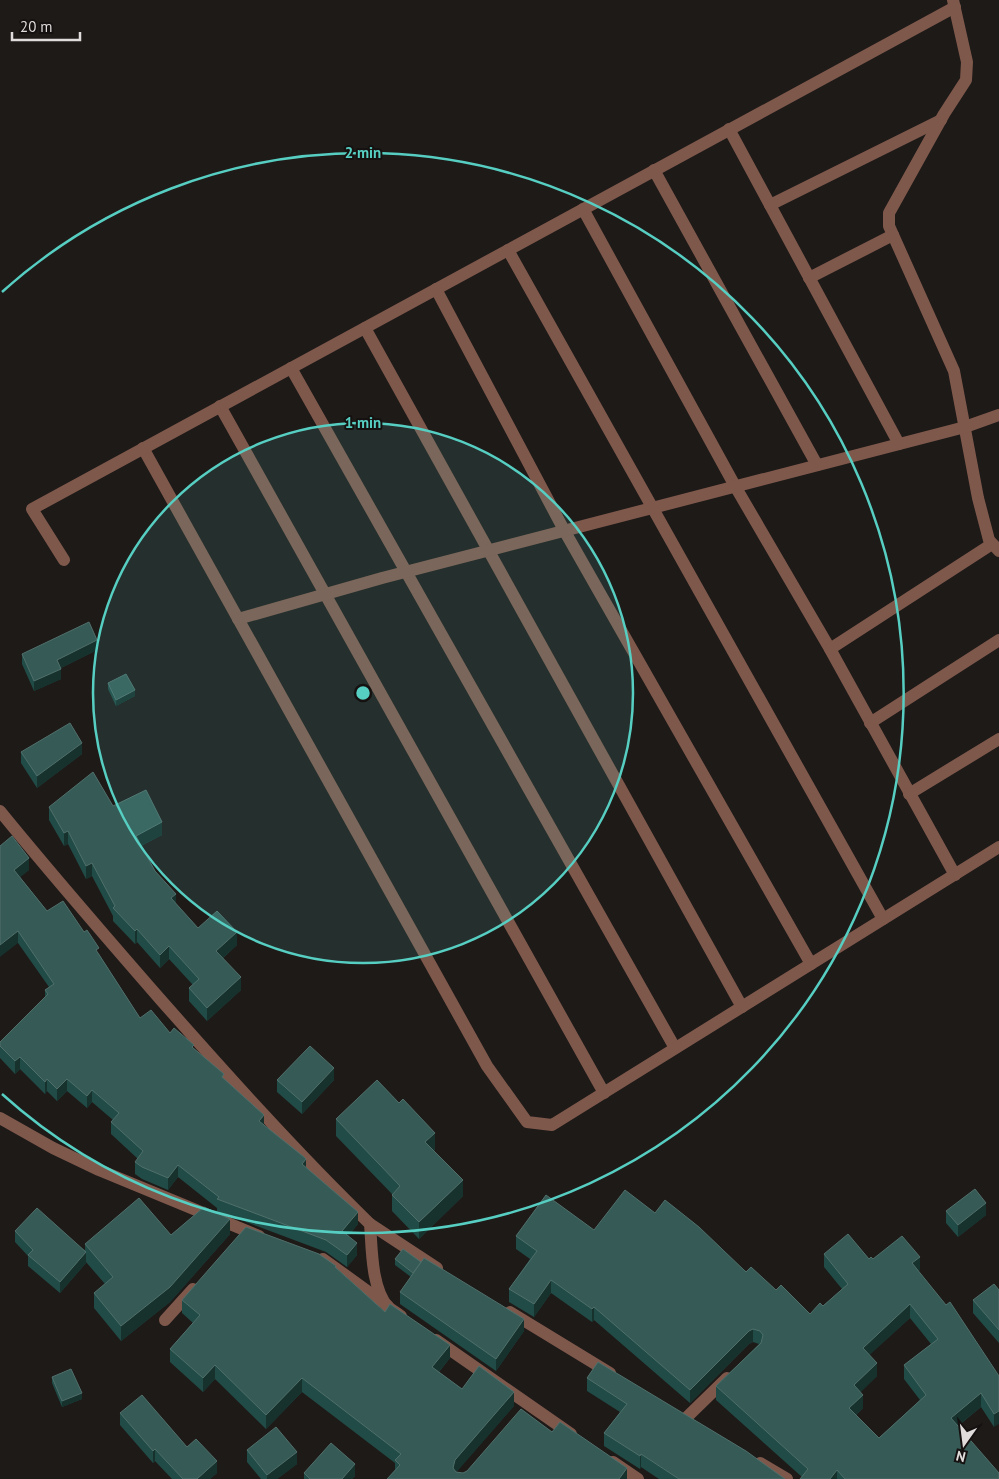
<svg xmlns="http://www.w3.org/2000/svg" width="999" height="1479" font-family="'PT Sans',sans-serif">
	<style>
		.lines { fill: none; stroke-linecap: round; stroke-linejoin: round }
		.minor { stroke: #7f584c; stroke-width: 12 }
		.wall { fill: #214b46; fill-rule: evenodd }
		.shaded-wall { fill: #17312d }
		.building { fill: #365b56; stroke: #506f6b; fill-rule: evenodd }
		.ring { fill: none; stroke: #57cec2; stroke-width: 2.5 }
		.centre { fill: #57cec2; stroke: #151110; stroke-width: 2.5 }
		.ring-label { font-size: 15px; text-anchor: middle; font-weight: bold; fill: #57cec2; stroke: #151110; stroke-width: 4; stroke-linejoin: round; paint-order: stroke }
	</style>
	<rect width="100%" height="100%" fill="#1e1a18"/>
	<g class="lines">
		<!-- minor -->
		<g class="minor">
			<path d="M953,0l14,62 -1,18 -22,34 -55,99v13l65,145 24,127 11,42 10,11"/>
			<path d="M729,129l170,315"/>
			<path d="M654,170l163,295"/>
			<path d="M770,205l171,-85"/>
			<path d="M583,209l152,277 95,163 125,226"/>
			<path d="M508,250l375,669"/>
			<path d="M809,278l84,-43"/>
			<path d="M436,289l128,241 247,434"/>
			<path d="M365,328l377,679"/>
			<path d="M291,368l384,680"/>
			<path d="M220,406l384,687"/>
			<path d="M143,448l344,618 40,56 25,3 447,-278"/>
			<path d="M64,560l-32,-51 923,-502"/>
			<path d="M238,619l144,-41 583,-151 34,-12"/>
			<path d="M830,649l162,-105"/>
			<path d="M870,723l129,-83"/>
			<path d="M909,794l90,-55"/>
			<path d="M0,811c52,64 106,126 160,188 68,77 136,153 210,225 2,23 1,64 18,83 4,3 9,6 13,9"/>
			<path d="M0,1118l53,30 46,22 160,66"/>
			<path d="M370,1224l67,44"/>
			<path d="M323,1259l65,47"/>
			<path d="M510,1312l100,61"/>
			<path d="M165,1320l28,-31"/>
			<path d="M436,1340l135,94"/>
			<path d="M686,1418l41,-40"/>
			<path d="M613,1462l25,17"/>
			<path d="M760,1463l27,16"/>
		</g>
	</g>
	<!-- wall -->
	<g class="wall">
		<path d="M97,650l-36,18v11l-27,12 -12,-27v-10z"/>
		<path d="M108,683l27,13 -19,10 -8,-17z"/>
		<path d="M21,752l61,2 -45,34 -16,-25z"/>
		<path d="M113,806l49,29 -21,11 14,25 21,33 22,24 39,17 -14,13 18,32 -34,31 -18,-20v-13l4,-3 -24,-26 -9,9 -23,-26 -2,2 -22,-23v-5l-21,-40 -6,3 -18,-35 -4,2 -15,-26v-13z"/>
		<path d="M0,846l29,24 -9,7 27,34 52,43 41,64 30,15 24,16 30,30 40,46 42,42 52,57 -10,12 9,19 -10,12 -21,-15 -109,-41v-3l-39,-31 -10,13 -26,-11 -7,-5v-12l3,-3 -27,-25v-12l2,-2 -21,-18 -5,6 -20,-17 -10,10 -10,-10 -2,3 -25,-25 -5,5 -15,-16v-16l45,-45v-7l4,-3 -31,-44z"/>
		<path d="M277,1080h57l-32,34 -25,-22z"/>
		<path d="M336,1119l99,30 -1,2 29,45 -44,43 -27,-28v-17l-56,-58z"/>
		<path d="M946,1211l40,4 -28,22 -12,-14z"/>
		<path d="M655,1213l121,77 34,24 13,-8 19,-17 -18,-22v-13l49,5 47,11 -2,1 81,105 -5,51 -13,-20 -23,19 41,53h-199l2,-2 -86,-77v-14l43,-42 -6,-2 -4,2 -59,59 -96,-83 -2,2 -41,-29 -17,24 -25,-15v-13l21,-30 -14,-10v-13l78,-6zM910,1318l21,26 -27,21v14l16,21 -41,38 -23,-23 7,-7 -3,-16 17,-16 -8,-21z"/>
		<path d="M15,1231l70,19v-6l86,-9 59,-1 -60,68 -49,39 -27,-33v-15l11,-9 -19,-22v1l-26,30 -32,-27v-10l-13,-14z"/>
		<path d="M395,1259l129,72 -28,40 -96,-67v-12l11,-15 -16,-12z"/>
		<path d="M336,1268l49,44 65,46 -11,14 23,17 52,17 -58,66 7,1 89,-41 75,47h-240l8,-9v-7l-93,-71 -36,37 -51,-50 -12,13 -33,-30v-13l23,-26 -11,-10v-13z"/>
		<path d="M999,1290v53l-26,-30v-13z"/>
		<path d="M52,1377l30,22 -20,8 -10,-24z"/>
		<path d="M587,1378l198,101h-126l-18,-12 -1,2 -36,-23v-13l16,-21 -33,-21z"/>
		<path d="M120,1413l67,34 30,26 -7,6h-38l-17,-18 -2,2 -33,-38z"/>
		<path d="M247,1450l50,14 -20,15h-16l-14,-17z"/>
		<path d="M304,1473l51,3 -3,3h-48z"/>
	</g>
	<!-- shaded-wall -->
	<g class="shaded-wall">
		<path d="M97,640v10l-40,20v-10z"/>
		<path d="M61,669v10l-27,12v-10z"/>
		<path d="M135,690v6l-19,10v-6z"/>
		<path d="M82,743v11l-45,34v-12z"/>
		<path d="M162,822v13l-26,13v-12z"/>
		<path d="M68,831v13l-4,2v-13z"/>
		<path d="M29,858v12l-15,12v-12z"/>
		<path d="M92,863v13l-6,3v-13z"/>
		<path d="M176,894v13l-5,-9z"/>
		<path d="M137,929v13l-2,2v-13z"/>
		<path d="M18,931v12l-18,14v-12z"/>
		<path d="M237,932v13l-21,19v-13z"/>
		<path d="M169,946v13l-9,9v-13z"/>
		<path d="M241,977v13l-34,31v-13z"/>
		<path d="M20,1057v12l-5,5v-13z"/>
		<path d="M334,1068v12l-32,34v-12z"/>
		<path d="M47,1079v12l-2,3v-12z"/>
		<path d="M67,1079v12l-10,10v-12z"/>
		<path d="M92,1090v12l-5,6v-12z"/>
		<path d="M264,1115v12l-5,-6z"/>
		<path d="M435,1133v16l-10,10v-17z"/>
		<path d="M306,1159v12l-4,-7z"/>
		<path d="M178,1165v12l-10,13v-12z"/>
		<path d="M463,1180v16l-44,43v-17z"/>
		<path d="M986,1203v12l-28,22v-12z"/>
		<path d="M358,1212v12l-16,19v-12z"/>
		<path d="M230,1219v15l-60,68 -49,39v-15z"/>
		<path d="M357,1243v12l-10,12v-12z"/>
		<path d="M86,1252v11l-26,30v-11z"/>
		<path d="M920,1257v13l-8,6v-13z"/>
		<path d="M551,1280v13l-17,24v-13z"/>
		<path d="M910,1304v14l-47,43v-13z"/>
		<path d="M594,1307v13l-2,2v-13z"/>
		<path d="M524,1319v12l-28,40v-12z"/>
		<path d="M753,1329v13l-4,2 -59,59v-13l59,-59z"/>
		<path d="M450,1345v13l-18,22v-13z"/>
		<path d="M877,1363v13l-23,23v-14z"/>
		<path d="M215,1365v14l-12,13v-14z"/>
		<path d="M302,1378v14l-36,37v-14z"/>
		<path d="M514,1392v14l-59,68 -2,-6 2,-8z"/>
		<path d="M82,1393v6l-20,8v-6z"/>
		<path d="M981,1393v14l-30,24v-13z"/>
		<path d="M863,1395v13l-14,13v-13z"/>
		<path d="M999,1411v13l-5,3v-13z"/>
		<path d="M155,1449v12l-2,2v-12z"/>
		<path d="M297,1452v12l-20,15h-10v-4z"/>
		<path d="M641,1454v13l-1,2v-13z"/>
		<path d="M217,1461v12l-7,6h-13z"/>
		<path d="M355,1464v12l-3,3h-10z"/>
		<path d="M627,1468v11h-8z"/>
		<path d="M837,1470v9h-7z"/>
	</g>
	<!-- building -->
	<g class="building">
		<path d="M89,622l8,18 -40,20 4,9 -27,12 -12,-27z"/>
		<path d="M126,674l9,16 -19,10 -8,-17z"/>
		<path d="M70,723l12,20 -45,33 -16,-24z"/>
		<path d="M93,772l20,34 33,-16 16,32 -26,14 19,35 21,23 -5,4 27,30 19,-17 20,21 -21,19 25,26 -34,31 -18,-20 10,-9 -30,-33 -9,9 -23,-26 -2,2 -22,-23 2,-2 -23,-43 -6,3 -18,-35 -4,2 -15,-26z"/>
		<path d="M12,836l17,22 -15,12 33,41 16,-10 21,31 3,-2 12,18 -3,2 44,68 11,-8 19,23 4,-5 20,17 -2,2 32,27 -2,3 42,38 -5,6 45,36 2,2 -4,5 56,48 -16,19 15,12 -10,12 -21,-15 -109,-41 2,-2 -41,-32 -10,13 -26,-11 -7,-5 8,-11 -32,-29 8,-9 -27,-23 -5,6 -20,-17 -10,10 -10,-10 -2,3 -25,-25 -5,4 -15,-15v-4l48,-48 -3,-4 9,-6 -36,-53 -18,14v-99z"/>
		<path d="M310,1046l24,22 -32,34 -25,-22z"/>
		<path d="M377,1080l22,23 4,-4 32,34 -10,9 38,38 -44,42 -27,-27 8,-9 -64,-67z"/>
		<path d="M975,1189l11,14 -28,22 -12,-14z"/>
		<path d="M625,1190l30,23 10,-13 34,27 47,45 5,-5 25,23 5,-5 29,29 10,-11 3,3 25,-22 -24,-30 24,-20 21,25 2,-2 2,2 29,-23 18,21 -8,6 34,42 4,-3 49,74v35l-5,3 -13,-21 -30,25 48,55v6h-154l-8,-9 -7,9h-30l8,-10 -92,-83 45,-43 2,-8 -3,-4 -7,-2 -4,2 -59,59 -96,-83 -2,2 -41,-29 -17,24 -25,-15 28,-38 -21,-15 30,-41 48,35zM910,1304l28,35 -34,26 22,30 -47,43 -30,-30 14,-13 -9,-10 23,-22 -14,-15z"/>
		<path d="M139,1198l32,37 33,-28 26,12 -60,68 -49,39 -27,-33 19,-16 -28,-33z"/>
		<path d="M37,1208l49,44 -26,30 -32,-27 5,-5 -18,-19z"/>
		<path d="M246,1227l73,27 17,12 -1,1 50,45 5,-8 60,41 -18,22 30,22 17,-23 35,26 -59,68 -2,8 3,4 7,1 4,-2 54,-62 31,23 8,-10 67,46 -8,11h-232l13,-14 -5,-5 6,-6 -99,-76 -36,37 -51,-50 -12,13 -33,-29 30,-34 -18,-15z"/>
		<path d="M403,1249l18,13 -8,11 -18,-14z"/>
		<path d="M424,1258l100,61 -28,40 -96,-67z"/>
		<path d="M994,1284l5,6v40l-26,-30z"/>
		<path d="M598,1362l148,89 39,28h-106l-38,-25 -1,2 -36,-23 23,-29 -40,-26z"/>
		<path d="M71,1369l11,24 -20,8 -10,-24z"/>
		<path d="M142,1395l45,52 9,-8 21,22 -20,18h-14l-28,-30 -2,2 -33,-38z"/>
		<path d="M276,1427l21,25 -30,23 -20,-25z"/>
		<path d="M331,1443l24,21 -13,15h-32l-6,-6z"/>
	</g>
	<!-- distance rings -->
	<circle cx="363" cy="693" r="270" fill="#57cec2" fill-opacity=".12"/>
	<g class="ring">
		<circle cx="363" cy="693" r="270"/>
		<path d="M2 292A540 540 0 1 1 2 1094"/>
	</g>
	<circle cx="363" cy="693" r="8" class="centre"/>
	<g class="ring-label">
		<text x="363" y="158">2 min</text>
		<text x="363" y="428">1 min</text>
	</g>
	<!-- north arrow -->
	<g transform="translate(964 1444) rotate(194)" stroke="#151110" stroke-width="4" paint-order="stroke">
	<path d="M0-4L9 19L0 12L-9 19Z" fill="#dfdcdb"/>
	<text y="-8" font-size="14" font-weight="bold" text-anchor="middle" fill="#dfdcdb">N</text>
	</g>
	<!-- scale -->
	<path d="M12 32v8h68v-8" fill="none" stroke="#dfdcdb" stroke-width="2.5"/>
	<text x="20" y="32" font-size="15" fill="#dfdcdb" stroke="#151110" stroke-width="4" paint-order="stroke">20 m</text>
</svg>
